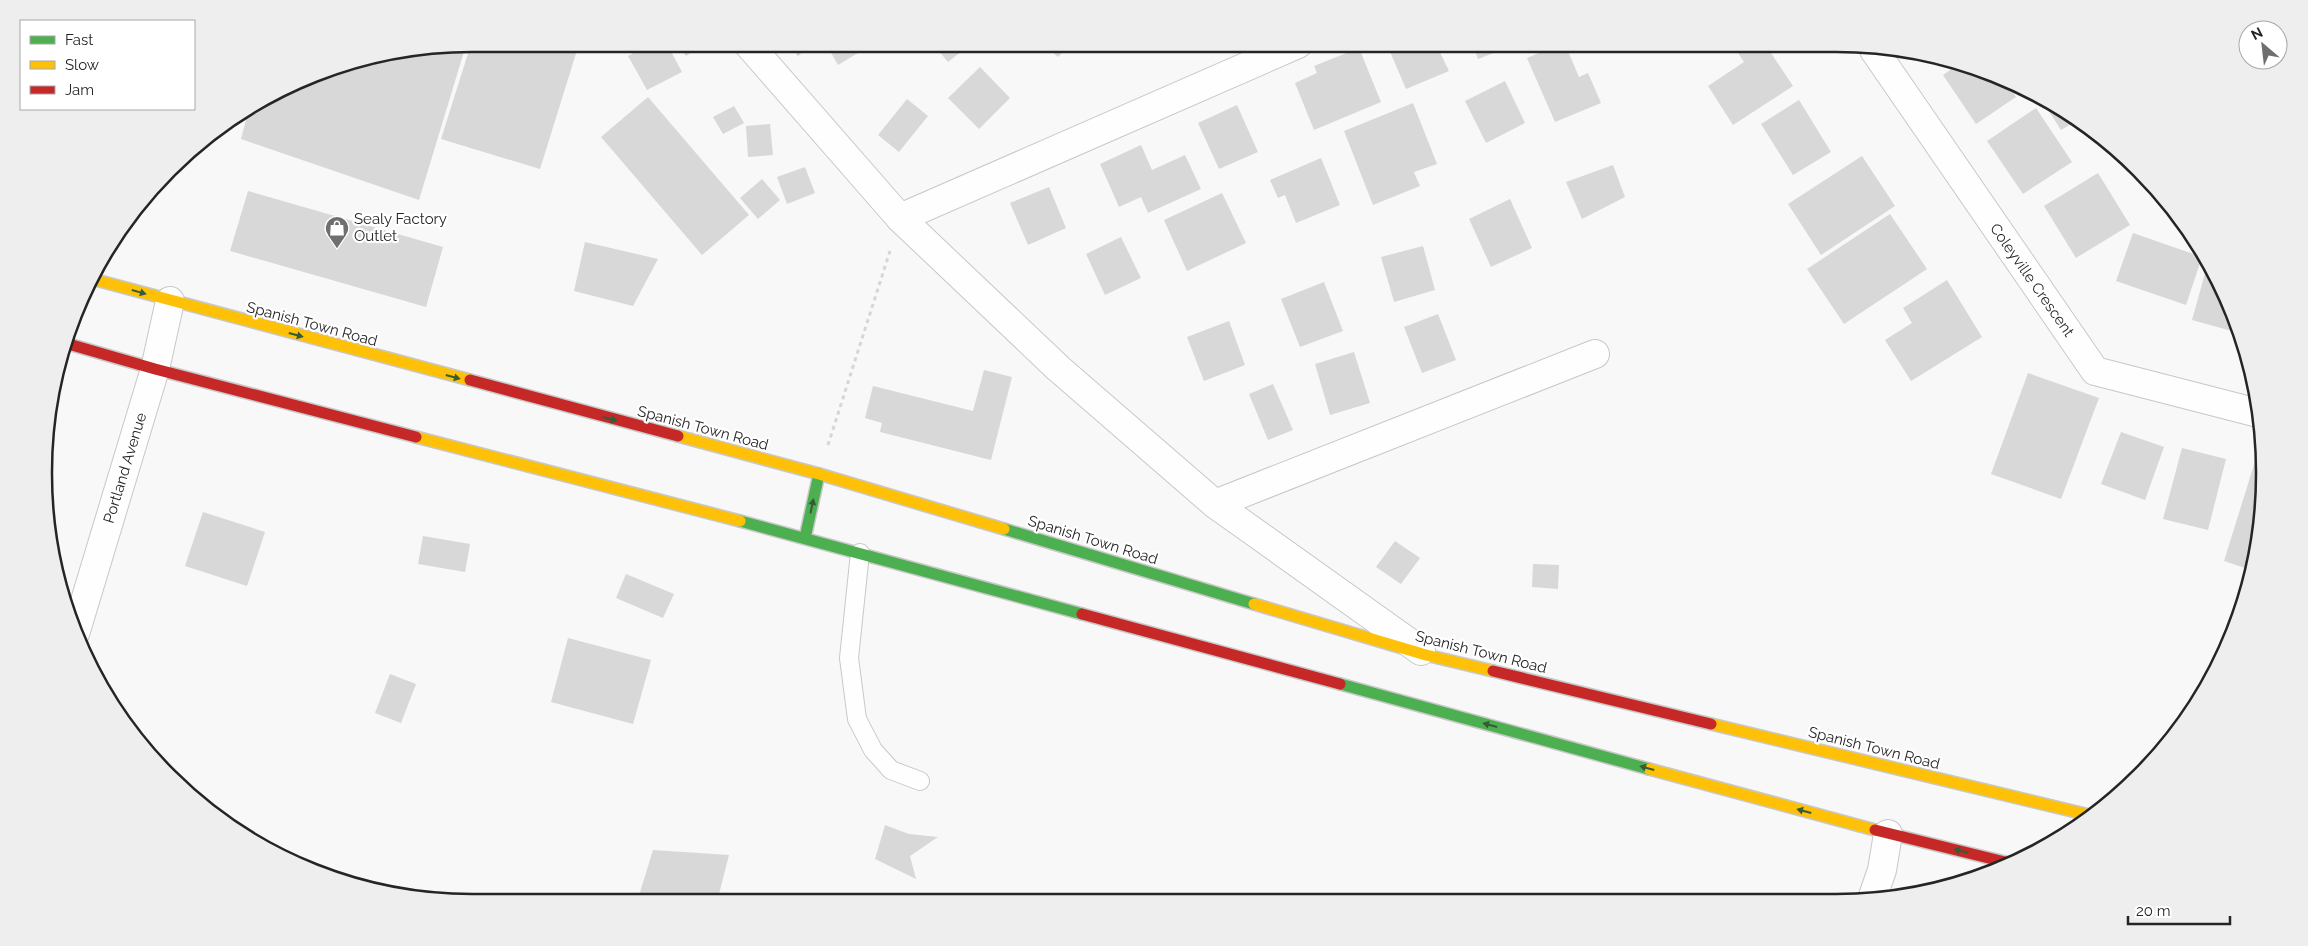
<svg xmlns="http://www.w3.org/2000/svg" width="2308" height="946" font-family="Raleway,sans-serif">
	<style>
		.building { fill: #d7d8d7 }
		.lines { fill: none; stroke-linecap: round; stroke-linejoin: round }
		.lane-casing { stroke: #c7c8c7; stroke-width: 20 }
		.street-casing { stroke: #c7c8c7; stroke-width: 30 }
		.fast-casing { stroke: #c7c8c7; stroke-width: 14 }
		.slow-casing { stroke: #c7c8c7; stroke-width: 14 }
		.jam-casing { stroke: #c7c8c7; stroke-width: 14 }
		.path { stroke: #d5d6d6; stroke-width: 3; stroke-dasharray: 4 4; stroke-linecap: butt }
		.lane { stroke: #fefefe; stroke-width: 18 }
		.street { stroke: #fefefe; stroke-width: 28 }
		.fast { stroke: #4caf50; stroke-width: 11 }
		.slow { stroke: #ffc107; stroke-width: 11 }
		.jam { stroke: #c62828; stroke-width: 11 }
		.oneway { fill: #345c36 }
		.labels { text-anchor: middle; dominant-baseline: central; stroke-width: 4.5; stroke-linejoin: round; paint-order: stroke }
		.poi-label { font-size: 15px; fill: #242524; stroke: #fff; text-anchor: start }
		.street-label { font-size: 15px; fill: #242524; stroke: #fff }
		.rim { fill: none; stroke: #242524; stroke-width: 2.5 }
	</style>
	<rect width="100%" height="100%" fill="#f7f8f7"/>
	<!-- building -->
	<g class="building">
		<path d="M471,44h108l-39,125 -99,-30z"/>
		<path d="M650,44h17l15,28 -35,18 -19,-34z"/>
		<path d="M678,44h27l-19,12z"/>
		<path d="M826,44h47l-35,21z"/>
		<path d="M933,44h38l-23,18z"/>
		<path d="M1043,44h27l-12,13z"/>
		<path d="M1149,44h14l-7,7z"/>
		<path d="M1397,44h39l13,27 -43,18 -18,-42z"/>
		<path d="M1472,44h36l1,3 -31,12z"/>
		<path d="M1560,44h5l14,33 9,-4 13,30 -46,19 -28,-64z"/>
		<path d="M1696,44h16l-11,7z"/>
		<path d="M1746,44h19l28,42 -60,39 -25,-39 36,-24 -8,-12z"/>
		<path d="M466,45l-47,155 -178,-61 8,-31 9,-7 77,-34z"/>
		<path d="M1359,48l22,54 -67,28 -19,-47 22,-10 -3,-7z"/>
		<path d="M1959,64l14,2 33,15 10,16 -40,27 -33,-49z"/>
		<path d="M980,67l30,31 -31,31 -31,-31z"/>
		<path d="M1505,81l20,42 -39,20 -21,-42z"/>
		<path d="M648,97l101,118 -47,40 -101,-118z"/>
		<path d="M2040,97l9,4 28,20 -16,9z"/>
		<path d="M907,99l21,17 -29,36 -21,-17z"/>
		<path d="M1799,100l32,52 -38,23 -32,-51z"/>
		<path d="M1413,103l24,61 -23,8 6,14 -47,19 -29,-74z"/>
		<path d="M1237,105l21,47 -39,17 -21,-46z"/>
		<path d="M734,106l10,17 -21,11 -10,-17z"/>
		<path d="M2036,108l36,54 -49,32 -36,-53z"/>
		<path d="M770,124l3,31 -25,2 -2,-31z"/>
		<path d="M1141,145l11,25 33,-15 16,34 -53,24 -7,-16 -22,10 -19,-43z"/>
		<path d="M1862,156l33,50 -74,49 -33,-51z"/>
		<path d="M1321,158l19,47 -44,18 -11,-28 -7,3 -8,-18z"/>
		<path d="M1613,165l12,32 -43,22 -16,-37z"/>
		<path d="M805,167l10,26 -28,11 -10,-27z"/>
		<path d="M2098,173l32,52 -54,33 -32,-52z"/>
		<path d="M762,179l18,21 -22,19 -18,-21z"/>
		<path d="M1049,187l17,41 -38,17 -18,-42z"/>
		<path d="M248,191l195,56 -17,60 -196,-56z"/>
		<path d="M1222,193l24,50 -59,28 -23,-51z"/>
		<path d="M1510,199l22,49 -41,19 -22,-48z"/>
		<path d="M1890,214l37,55 -83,55 -37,-55z"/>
		<path d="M2133,233l69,24 -16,48 -70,-24z"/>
		<path d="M1121,237l20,41 -36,17 -19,-41z"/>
		<path d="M585,242l73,17 -25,47 -59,-15z"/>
		<path d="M1423,246l12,44 -41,12 -13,-45z"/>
		<path d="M2207,266l3,1 10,16 19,50 -47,-13z"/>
		<path d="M1947,280l35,57 -71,44 -26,-41 27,-17 -9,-15z"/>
		<path d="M1324,282l19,49 -43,16 -19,-48z"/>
		<path d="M1438,314l18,46 -34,13 -18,-46z"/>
		<path d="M1229,321l16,44 -41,16 -17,-44z"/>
		<path d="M1354,352l16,51 -40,12 -15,-51z"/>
		<path d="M984,370l28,7 -21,83 -111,-28 2,-9 -17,-5 8,-32 100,25z"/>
		<path d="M2028,373l71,25 -38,101 -70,-25z"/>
		<path d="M1273,384l20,46 -25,10 -19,-46z"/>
		<path d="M2121,432l43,15 -19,53 -44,-16z"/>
		<path d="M2182,448l44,11 -18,71 -45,-11z"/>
		<path d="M2257,455l6,2 -2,72 -10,41 -27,-9z"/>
		<path d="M203,512l62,20 -18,54 -62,-20z"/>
		<path d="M423,536l47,8 -5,28 -47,-8z"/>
		<path d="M1395,541l25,17 -19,26 -25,-17z"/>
		<path d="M1533,564l26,1 -1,24 -26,-2z"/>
		<path d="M626,574l48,20 -11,24 -47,-20z"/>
		<path d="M568,638l83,22 -18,64 -82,-22z"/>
		<path d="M390,674l26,10 -15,39 -26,-10z"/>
		<path d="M885,825l24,9 29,3 -28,19 6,23 -41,-20z"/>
		<path d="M653,850l76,5 -12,47h-80z"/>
	</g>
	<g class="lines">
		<!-- lane casing -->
		<g class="lane-casing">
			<path id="lane" d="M860,553l-11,105 8,61 16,31 18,20 29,11"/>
		</g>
		<!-- street casing -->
		<g class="street-casing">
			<g id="street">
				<path d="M748,44l152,174 158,150 157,136 206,147"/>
				<path d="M1874,50l221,321 163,42"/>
				<path d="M900,218l398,-174"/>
				<path d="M1215,504l380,-150"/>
				<path d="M75,634l80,-265 15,-68"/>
				<path d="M1872,899l10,-29 6,-36"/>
			</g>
		</g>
		<!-- fast casing -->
		<g class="fast-casing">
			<g id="fast">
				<path d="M740,521l342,93"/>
				<path d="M1004,529l250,75"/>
				<path d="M805,538l14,-64"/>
				<path d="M1340,684l309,85"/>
			</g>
		</g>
		<!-- slow casing -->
		<g class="slow-casing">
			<g id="slow">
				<path d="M92,279l378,101"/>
				<path d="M678,436l141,38 185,55"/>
				<path d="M416,437l324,84"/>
				<path d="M1254,604l172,51 67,16"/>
				<path d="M1711,724l378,91"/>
				<path d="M1649,769l226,61"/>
			</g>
		</g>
		<!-- jam casing -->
		<g class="jam-casing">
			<g id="jam">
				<path d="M65,343l90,26 261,68"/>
				<path d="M470,380l208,56"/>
				<path d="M1082,614l258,70"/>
				<path d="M1493,671l218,53"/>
				<path d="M1875,830l134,33"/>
			</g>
		</g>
		<!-- path -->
		<g class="path">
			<path d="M797,55l13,-11"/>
			<path d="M828,445l62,-194"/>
		</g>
		<!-- lane -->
		<use href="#lane" class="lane"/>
		<!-- street -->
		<use href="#street" class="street"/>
		<!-- fast -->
		<use href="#fast" class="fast"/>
		<!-- slow -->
		<use href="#slow" class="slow"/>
		<!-- jam -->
		<use href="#jam" class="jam"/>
	</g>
	<!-- one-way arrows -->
	<defs><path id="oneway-solid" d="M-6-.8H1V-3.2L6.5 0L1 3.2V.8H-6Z" transform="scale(1.25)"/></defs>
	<g class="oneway">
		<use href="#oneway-solid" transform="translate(139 292) rotate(16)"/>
		<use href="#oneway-solid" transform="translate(296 335) rotate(15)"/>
		<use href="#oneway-solid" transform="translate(453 377) rotate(15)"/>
		<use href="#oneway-solid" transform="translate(610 419) rotate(15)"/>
		<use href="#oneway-solid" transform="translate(812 506) rotate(-78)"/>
		<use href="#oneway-solid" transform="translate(1490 725) rotate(-165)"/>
		<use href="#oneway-solid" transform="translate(1647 768) rotate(-165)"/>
		<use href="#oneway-solid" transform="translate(1804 811) rotate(-165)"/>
		<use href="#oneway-solid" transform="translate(1961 851) rotate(-166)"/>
	</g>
	<!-- icons -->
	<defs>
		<g id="shop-pin" transform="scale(1.25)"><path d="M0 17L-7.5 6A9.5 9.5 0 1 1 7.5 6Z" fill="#6e6f6e" stroke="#fff"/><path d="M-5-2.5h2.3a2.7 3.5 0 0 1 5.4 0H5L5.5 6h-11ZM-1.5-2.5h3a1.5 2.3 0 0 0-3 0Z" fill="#fff"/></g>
	</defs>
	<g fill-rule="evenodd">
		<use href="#shop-pin" x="337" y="228"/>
	</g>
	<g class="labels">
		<!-- poi labels -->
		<g class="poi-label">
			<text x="354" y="219">Sealy Factory<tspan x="354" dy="17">Outlet</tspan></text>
		</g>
		<!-- street labels -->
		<g class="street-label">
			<text transform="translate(2032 280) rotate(55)">Coleyville Crescent</text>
			<text transform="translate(312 324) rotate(15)">Spanish Town Road</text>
			<text transform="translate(703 428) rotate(15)">Spanish Town Road</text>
			<text transform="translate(125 468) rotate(-73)">Portland Avenue</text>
			<text transform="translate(1093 540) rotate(17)">Spanish Town Road</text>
			<text transform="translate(1481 652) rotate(14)">Spanish Town Road</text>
			<text transform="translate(1874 748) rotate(14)">Spanish Town Road</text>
		</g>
	</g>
	<!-- crop -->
	<path d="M0 0H2308V946H0ZM472 52H1836A420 420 0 0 1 2256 472V474A420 420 0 0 1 1836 894H472A420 420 0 0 1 52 474V472A420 420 0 0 1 472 52Z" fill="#edeeed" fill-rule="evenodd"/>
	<path class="rim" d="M472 52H1836A420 420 0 0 1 2256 472V474A420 420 0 0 1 1836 894H472A420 420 0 0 1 52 474V472A420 420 0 0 1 472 52Z"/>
	<!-- legend -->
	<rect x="20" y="20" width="175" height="90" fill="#ffffff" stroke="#a7a8a7"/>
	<rect x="30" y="36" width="25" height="8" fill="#4caf50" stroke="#a7a8a7"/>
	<text x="65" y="45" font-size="15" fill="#242524">Fast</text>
	<rect x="30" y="61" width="25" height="8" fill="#ffc107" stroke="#a7a8a7"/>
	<text x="65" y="70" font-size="15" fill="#242524">Slow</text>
	<rect x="30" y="86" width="25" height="8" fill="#c62828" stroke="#a7a8a7"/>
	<text x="65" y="95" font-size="15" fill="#242524">Jam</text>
	<!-- north arrow -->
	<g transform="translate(2263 45) rotate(332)"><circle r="24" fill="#ffffff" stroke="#a7a8a7"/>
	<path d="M0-4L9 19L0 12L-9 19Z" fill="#6e6f6e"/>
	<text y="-8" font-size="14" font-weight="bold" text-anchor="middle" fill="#242524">N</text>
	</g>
	<!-- scale -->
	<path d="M2128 916v8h102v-8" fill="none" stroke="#242524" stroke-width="2.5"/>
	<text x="2136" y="916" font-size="15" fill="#242524" stroke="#ffffff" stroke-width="4" paint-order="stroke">20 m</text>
</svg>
